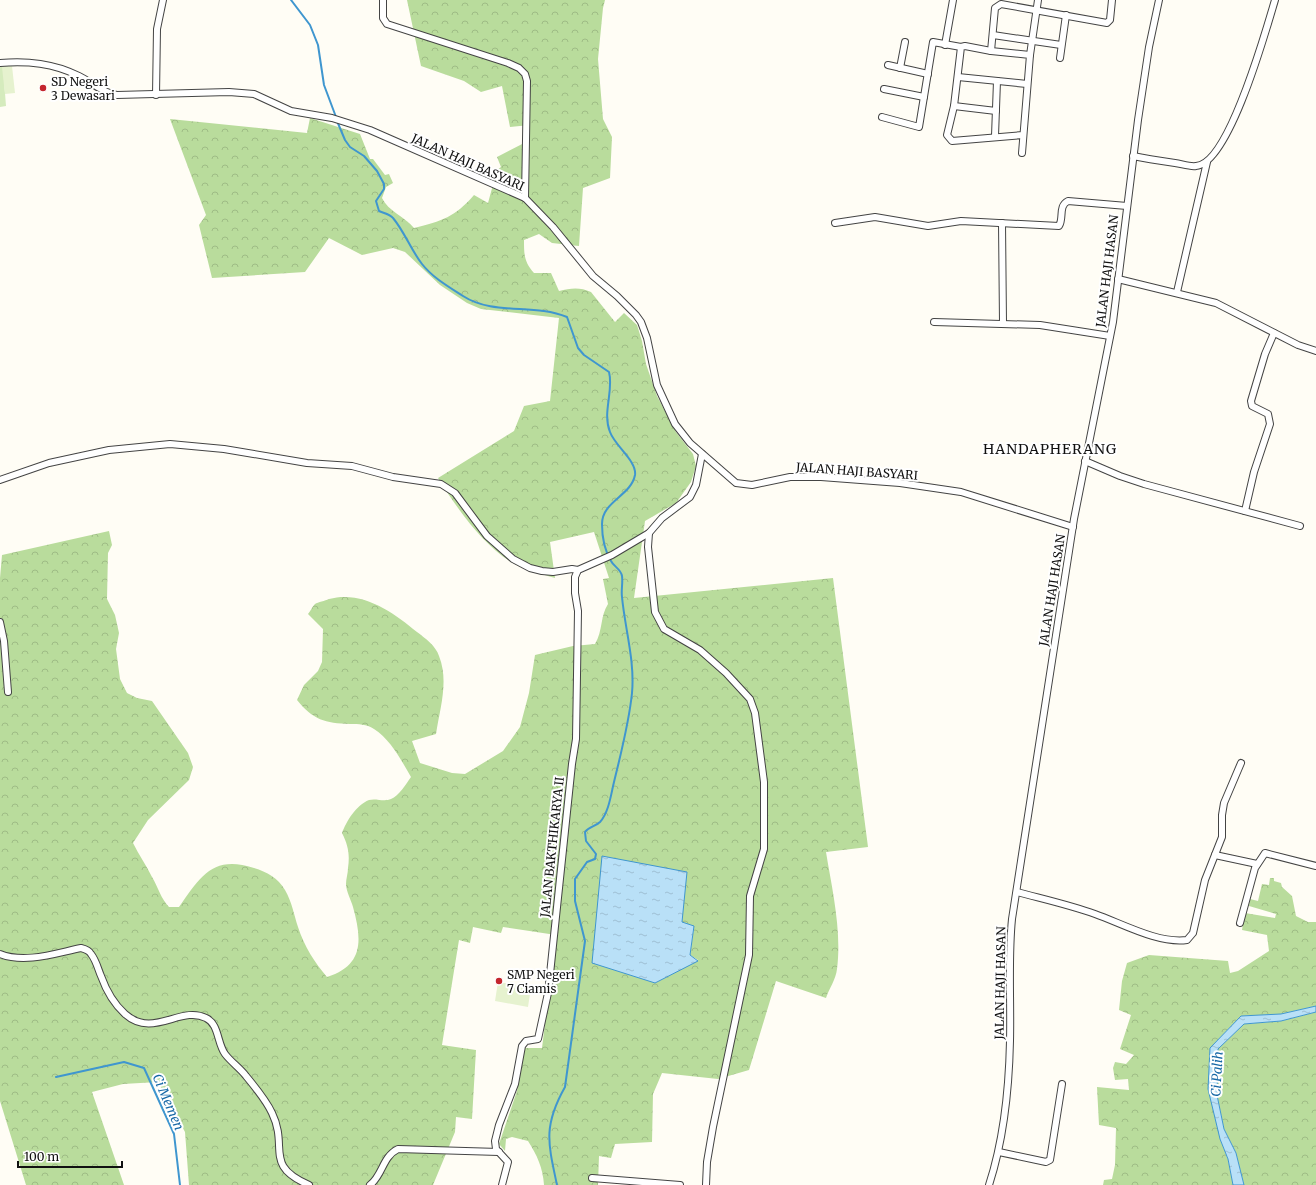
<svg xmlns="http://www.w3.org/2000/svg" width="1316" height="1185" font-family="Merriweather,serif">
	<style>
		.grass { fill: #d5ebbd }
		.forest { fill: url(#forest-crowns); fill-rule: evenodd }
		.pitch { fill: #e6f2cf }
		.water { fill: url(#water-ripples); stroke: #3f96cf }
		.lines { fill: none; stroke-linecap: round; stroke-linejoin: round }
		.stream { stroke: #3f96cf; stroke-width: 2 }
		.street-casing { stroke: #444; stroke-width: 8 }
		.street { stroke: #fff; stroke-width: 6 }
		.poi-dot { fill: #c4262e; stroke: #fff; stroke-width: 1.5 }
		.labels { text-anchor: middle; dominant-baseline: central; stroke-width: 4; stroke-linejoin: round; paint-order: stroke }
		.poi-label { font-size: 12px; fill: #111; stroke: #fff; text-anchor: start }
		.street-label { font-size: 12px; fill: #111; stroke: #fff }
		.water-label { font-size: 13px; font-style: italic; fill: #1768a6; stroke: #fff }
		.quarter-label { font-size: 14px; letter-spacing: 1px; fill: #111; stroke: #fff }
	</style>
	<defs>
		<pattern id="forest-crowns" width="20" height="18" patternUnits="userSpaceOnUse"><rect width="20" height="18" fill="#b9dc9c"/><path d="M2 6a3 3 0 1 1 6 0M12 15a3 3 0 1 1 6 0" fill="none" stroke="#9ebc85"/></pattern>
		<pattern id="water-ripples" width="26" height="14" patternUnits="userSpaceOnUse"><rect width="26" height="14" fill="#b9e0f7"/><path d="M2 4q2-2 4 0t4 0M15 11q2-2 4 0t4 0" fill="none" stroke="#9ebfd3"/></pattern>
	</defs>
	<rect width="100%" height="100%" fill="#fffdf5"/>
	<!-- grass -->
	<path class="grass" d="M32,65l-29,2 3,39 -6,1v-41z"/>
	<!-- forest -->
	<g class="forest">
		<path d="M407,0h198l-2,8 -5,51 5,60 9,18 -2,41 -27,10 -4,58 -27,-3 -13,-9 -15,6c0,14 0,22 10,33h17l8,18c12,-3 21,-4 32,1l24,30 9,-9 13,12 5,16 4,23 11,32 19,36 17,22 3,12 -5,16 -15,21 -31,18 -11,77 199,-20 35,269 -42,5c6,37 16,79 11,117 -1,10 -8,20 -11,29l-50,-17 -27,89 -31,9 -56,-6 -9,21 -1,48 -37,2 -4,14 -12,-2 -1,29h-54c-1,-17 -7,-30 -16,-44l-16,-4 -6,2 -1,12 -6,-7 18,-53 7,-43h18l14,-113 -53,-8 -2,6 -28,-6 -3,16 -11,-3 -17,105 34,5 -4,69 -16,-2 -1,15 -22,53h-244l-4,-53 -27,-50 -35,2 -31,8 32,93h-98l-26,-84v-523l2,-23 107,-24 3,14 -4,8 -1,46 8,16 4,18 -3,16 4,30 7,14 10,5 15,3 36,52 5,14 -4,13 -41,40 -15,23c6,12 13,22 19,34 6,10 9,22 17,30h10c22,-31 34,-52 75,-39 13,4 24,10 31,22 7,12 9,25 13,37 6,19 17,36 29,50 37,-12 35,-37 26,-70 -2,-7 -7,-16 -7,-23 0,-5 2,-11 2,-16 2,-14 0,-23 -6,-35 4,-11 14,-28 27,-33 7,-2 15,2 22,-1 8,-3 15,-15 20,-22 -10,-17 -20,-37 -37,-48 -8,-5 -15,-5 -24,-5 -25,-1 -37,-4 -53,-24l7,-15 14,-14 4,-9 1,-33 -15,-15c2,-2 4,-7 7,-10 3,-2 10,-3 14,-5 33,-9 64,13 88,33 8,6 19,14 22,24 10,25 1,52 -3,78l-24,7 8,22 32,10 13,1 38,-23 17,-24 9,-34 6,-38 38,-9 22,-2c8,-13 5,-28 13,-40l-5,-25 6,-1 -15,-46 -44,10 5,36c-14,-4 -31,-9 -44,-16 -29,-18 -55,-55 -73,-84l76,-47 10,-25 26,-5 9,-83 -78,-9 -14,-6 -27,-18 -35,-33 -12,-4 -31,7 -33,-17 -24,34 -93,6 -13,-53 7,-10 -36,-96 137,14 3,-15 50,16 10,25h3l12,16 4,-1 4,9 -7,4 -4,11c6,13 23,19 32,30 28,-7 41,-11 60,-33l14,8 9,-33 4,-3 -4,-10 33,-17v-15l-20,2 -8,-41 -21,6 -17,-11 -43,-15zM694,927l-4,28 8,5 -43,23z"/>
		<path d="M1270,878h4v3l7,2 1,4 10,9 4,20 12,6h8v84l-35,8 -40,2 -31,32 10,91 8,20 5,26h-130l1,-5 8,-1 3,-14 1,-37 -17,-3 -2,-38 32,3 -1,-11 -13,1 -2,-12 2,-6 11,2 8,-9 -14,-6 11,-34 -12,-5 3,-29 5,-18 22,-8 79,6 2,12 8,-2 31,-20 -2,-16 -25,-5 3,-17 30,5 1,-4 -27,-8 1,-7 8,2 4,-17 7,1z"/>
		<path d="M1316,1012v173h-72l-8,-32 -12,-24 -7,-34 1,-46 26,-25 37,-3z"/>
	</g>
	<!-- pitch -->
	<g class="pitch">
		<path d="M12,66l3,27 -10,1 -3,-27z"/>
		<path d="M498,982l33,5 -3,20 -33,-6z"/>
	</g>
	<!-- water -->
	<g class="water">
		<path d="M602,856l85,16 -5,50 12,4 -4,29 8,6 -43,22 -63,-20z"/>
		<path d="M1316,1006v6l-35,9 -37,3 -26,25 -1,46 7,34 12,24 8,32h-11l-5,-26 -8,-20 -12,-50 2,-41 31,-32 40,-2z"/>
	</g>
	<g class="lines">
		<!-- stream -->
		<g class="stream">
			<path d="M291,0l19,25 8,20 6,40 12,32"/>
			<path d="M337,121l8,19 5,7 14,9 13,15 7,13v5l-8,12 3,10c4,2 11,3 14,7 11,13 18,32 29,46 11,14 27,23 41,32 31,20 71,7 104,21l11,31 6,7 25,17c5,19 -7,40 1,60 5,14 27,29 25,43 -4,21 -33,26 -33,49 0,12 3,27 9,37 3,6 10,8 11,15 1,7 -1,14 0,21 3,32 13,64 10,96 -3,30 -11,60 -18,89 -3,12 -5,30 -14,40 -4,4 -11,5 -15,10l1,9 10,13 -1,5 -8,3 -12,17v22l10,40 -20,146c-22,39 -17,56 -8,98"/>
			<path d="M56,1077l68,-15 20,6 30,66 6,51"/>
		</g>
		<!-- street casing -->
		<g class="street-casing">
			<g id="street">
				<path d="M383,0v18l4,6 121,39 11,5 6,6 2,7 -2,117"/>
				<path d="M993,35l68,10"/>
				<path d="M945,45l8,-45"/>
				<path d="M991,51l4,-43 6,-4 106,19 3,-3 2,-20"/>
				<path d="M1030,55l8,-55"/>
				<path d="M1060,58l6,-43"/>
				<path d="M0,63c28,-2 53,0 79,13 12,6 24,17 38,19l112,-3 25,2 37,17 41,7 38,12 155,68 28,29 40,49 24,20 19,19 5,7 6,16 10,47 18,39 15,19 46,40 16,2 38,-8h31l79,6 61,9 112,35"/>
				<path d="M888,65l40,9"/>
				<path d="M900,68l5,-26"/>
				<path d="M958,77l69,7"/>
				<path d="M884,89l40,8"/>
				<path d="M156,95l1,-66 6,-29"/>
				<path d="M954,106l42,5"/>
				<path d="M882,117l37,10 14,-85 28,5"/>
				<path d="M995,136l2,-55"/>
				<path d="M1022,153l8,-98 -39,-4 -26,-5 -4,1 -7,59 -7,29 5,6 71,-6"/>
				<path d="M1133,156c14,3 28,5 42,7 7,1 15,4 21,3 33,-2 70,-136 79,-166"/>
				<path d="M835,223l40,-6 53,9 33,-5 98,5c5,-8 -1,-20 9,-25l59,5"/>
				<path d="M1002,223l1,100"/>
				<path d="M1118,279l98,24 82,42 18,6"/>
				<path d="M1177,292l30,-130"/>
				<path d="M934,322l106,3 70,11"/>
				<path d="M702,454l-6,31 -6,12 -28,21 -13,15 -1,14 7,65 9,17 36,21 26,23 24,26 5,14 9,69v67l-14,47 -1,59 -36,172 -6,35 -1,23"/>
				<path d="M1085,461l35,15 24,8 156,42"/>
				<path d="M0,480l49,-17 60,-13 61,-6 54,5 83,14 45,3 41,11 48,7 14,9 32,43 26,23 17,9 12,3 11,1 19,-3 6,1"/>
				<path d="M1245,511l9,-39 16,-48 -2,-10 -16,-8 -1,-5 14,-47 9,-21"/>
				<path d="M0,622l4,19 4,51"/>
				<path d="M1215,855l42,9"/>
				<path d="M1017,892c26,7 53,13 78,22 26,9 63,30 92,26l6,-7 12,-53 17,-43v-22l2,-12 17,-40"/>
				<path d="M1240,923l15,-55 10,-15 51,13"/>
				<path d="M0,954c25,10 56,-1 81,-6 4,1 8,2 10,6 5,6 7,15 10,22 5,14 13,28 24,38 28,25 56,-9 81,4 13,6 11,25 19,36 6,8 15,14 21,22 9,11 20,24 26,37 17,35 -9,52 37,72"/>
				<path d="M999,1152l47,10 4,-2 12,-76"/>
				<path d="M592,1178l88,7"/>
				<path d="M370,1185c13,-10 12,-28 28,-36l101,3"/>
				<path d="M502,1185l6,-23 -12,-13 -1,-8 4,-16 16,-41 7,-38 4,-5 12,-2 10,-46 24,-229 4,-25 2,-128 -3,-18v-16l3,-7 34,-15 37,-22"/>
				<path d="M989,1185c15,-46 20,-96 21,-144 1,-41 -2,-82 2,-122l62,-400 39,-197 25,-202 11,-73 10,-47"/>
			</g>
		</g>
		<!-- street -->
		<use href="#street" class="street"/>
	</g>
	<!-- markers -->
	<g class="poi-dot">
		<circle cx="43" cy="88" r="4"/>
		<circle cx="499" cy="981" r="4"/>
	</g>
	<g class="labels">
		<!-- poi labels -->
		<g class="poi-label">
			<text x="51" y="81">SD Negeri<tspan x="51" dy="14">3 Dewasari</tspan></text>
			<text x="507" y="974">SMP Negeri<tspan x="507" dy="14">7 Ciamis</tspan></text>
		</g>
		<!-- street labels -->
		<g class="street-label">
			<text transform="translate(468 162) rotate(24)">JALAN HAJI BASYARI</text>
			<text transform="translate(1107 271) rotate(-83)">JALAN HAJI HASAN</text>
			<text transform="translate(857 471) rotate(4)">JALAN HAJI BASYARI</text>
			<text transform="translate(1052 590) rotate(-81)">JALAN HAJI HASAN</text>
			<text transform="translate(552 847) rotate(-84)">JALAN BAKTHIKARYA II</text>
			<text transform="translate(1000 983) rotate(-89)">JALAN HAJI HASAN</text>
		</g>
		<!-- water labels -->
		<g class="water-label">
			<text transform="translate(1217 1074) rotate(-87)">Ci Palih</text>
			<text transform="translate(168 1102) rotate(67)">Ci Memen</text>
		</g>
		<!-- quarter labels -->
		<g class="quarter-label">
			<text x="1050" y="449">HANDAPHERANG</text>
		</g>
	</g>
	<!-- scale -->
	<path d="M18 1161v6h104v-6" fill="none" stroke="#111111" stroke-width="2"/>
	<text x="24" y="1161" font-size="12" fill="#111111" stroke="#ffffff" stroke-width="3" paint-order="stroke">100 m</text>
</svg>
